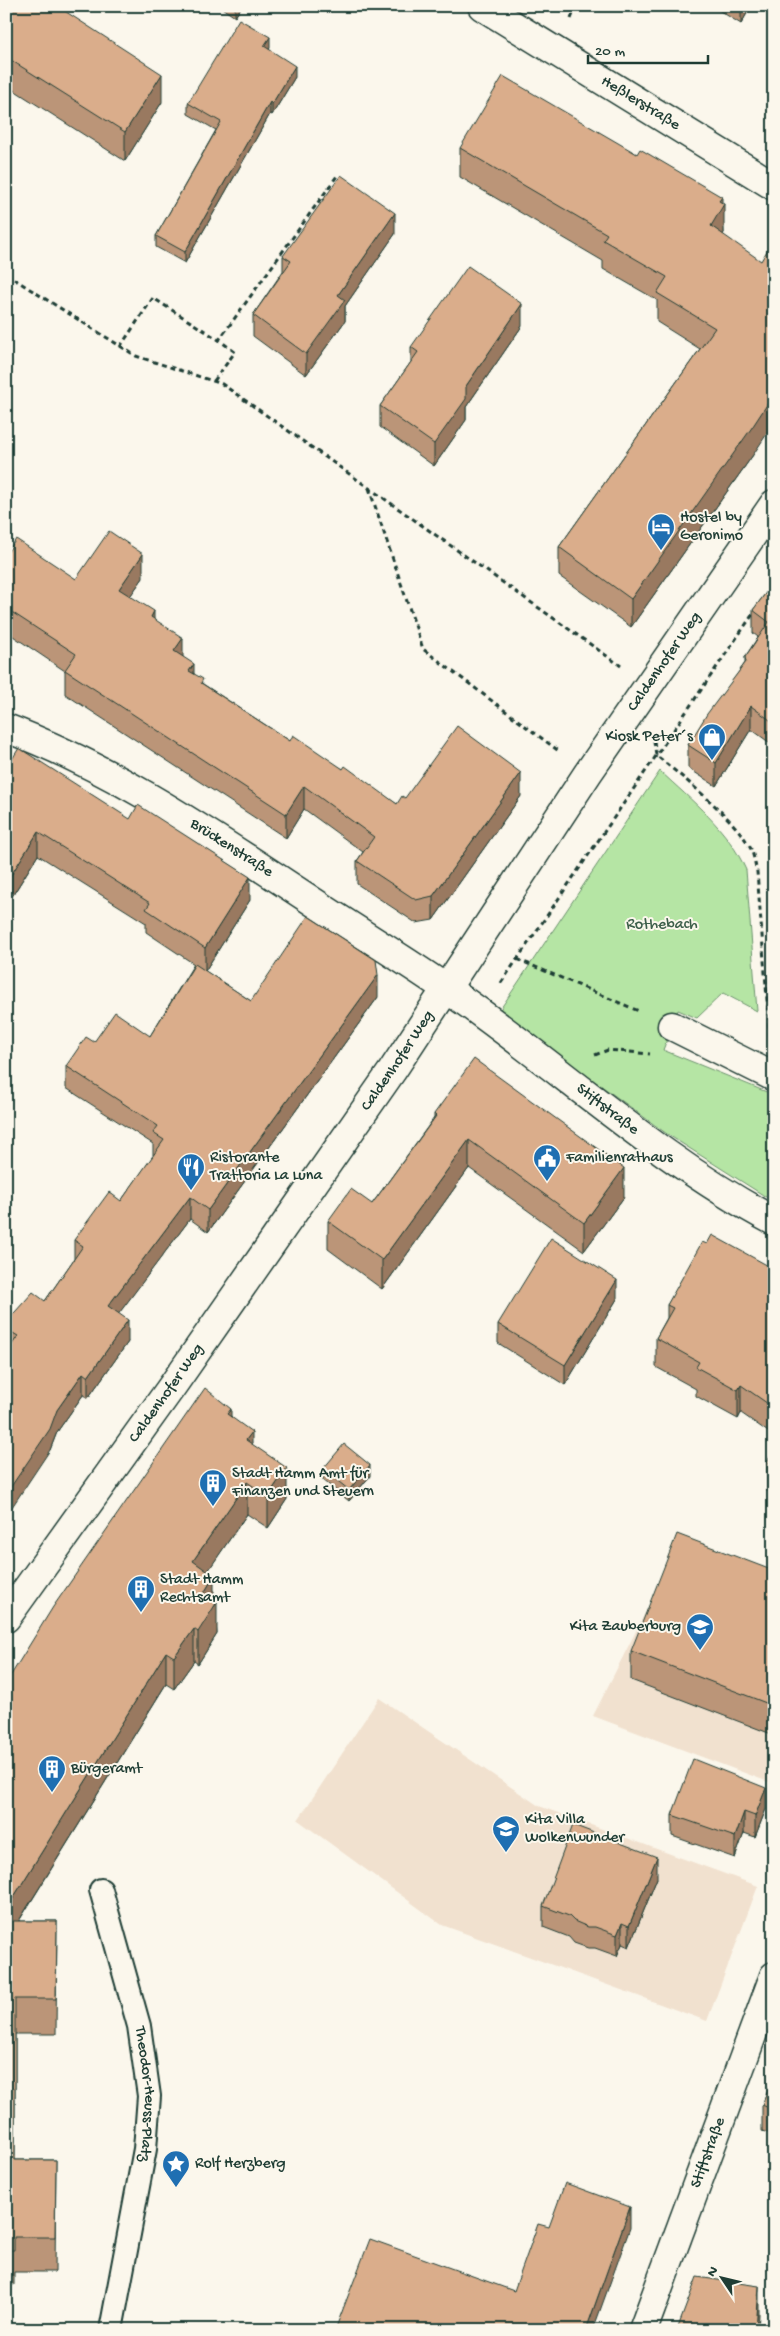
<svg xmlns="http://www.w3.org/2000/svg" width="780" height="2336" font-family="'Gochi Hand',sans-serif">
	<style>
		.built { fill: #f1e1cf }
		.green { fill: #b5e5a4; stroke: #6a916c }
		.lines { fill: none; stroke-linecap: round; stroke-linejoin: round }
		.lane-casing { stroke: #1f3d34; stroke-width: 26 }
		.street-casing { stroke: #1f3d34; stroke-width: 31 }
		.secondary-casing { stroke: #1f3d34; stroke-width: 31 }
		.path { stroke: #1f3d34; stroke-width: 3; stroke-dasharray: 5 4; stroke-linecap: butt }
		.lane { stroke: #fbf7ec; stroke-width: 22 }
		.street { stroke: #fbf7ec; stroke-width: 28 }
		.secondary { stroke: #fbf7ec; stroke-width: 28 }
		.wall { fill: #bb9578; stroke: #1f3d34 }
		.shaded-wall { fill: #997961; stroke: #1f3d34 }
		.building { fill: #daad8b; stroke: #1f3d34 }
		.labels { text-anchor: middle; dominant-baseline: central; stroke-width: 4; stroke-linejoin: round; paint-order: stroke }
		.street-label { font-size: 16px; fill: #1f3d34; stroke: #fbf7ec }
		.poi-label { font-size: 16px; fill: #1f3d34; stroke: #fbf7ec; text-anchor: start }
		.park-label { font-size: 16px; fill: #3d5f4a; stroke: #fbf7ec }
	</style>
	<rect width="100%" height="100%" fill="#fbf7ec"/>
	<filter id="ink" filterUnits="userSpaceOnUse"><feTurbulence type="fractalNoise" baseFrequency=".02" numOctaves="2"/><feDisplacementMap in="SourceGraphic" scale="10" xChannelSelector="R" yChannelSelector="G"/><feConvolveMatrix kernelMatrix="1 2 1 2 8 2 1 2 1" color-interpolation-filters="sRGB"/></filter>
	<g filter="url(#ink)">
		<!-- built -->
		<g class="built">
			<path d="M678,1548l96,38v198l-181,-68z"/>
			<path d="M379,1698l160,108 219,80 -51,135 -265,-96 -144,-105z"/>
		</g>
		<!-- green -->
		<path class="green" d="M660,771c32,30 68,58 86,99l11,141 -34,-18 -26,25 -19,-8 -15,40 111,45v107l-107,-68 -168,-123z"/>
		<g class="lines">
			<!-- lane casing -->
			<g class="lane-casing">
				<g id="lane">
					<path id="s1" d="M101,1890l38,136 10,70 -4,53 -34,181"/>
				</g>
			</g>
			<!-- street casing -->
			<g class="street-casing">
				<g id="street">
					<path id="s2" d="M6,728c109,41 204,106 300,169 58,39 120,75 176,117 96,70 186,151 292,207"/>
					<path d="M672,1026l102,51"/>
					<path id="s3" d="M643,2330l131,-354"/>
				</g>
			</g>
			<!-- secondary casing -->
			<g class="secondary-casing">
				<g id="secondary">
					<path id="s4" d="M482,6l292,180"/>
					<path id="s5" d="M6,1618l167,-233 219,-314 196,-298 186,-269"/>
				</g>
			</g>
			<!-- path -->
			<g class="path">
				<path d="M571,19l5,-13"/>
				<path d="M6,274l130,82 86,28 399,282"/>
				<path d="M120,347l33,-49 66,42"/>
				<path d="M214,381l21,-29 -16,-12 118,-164"/>
				<path d="M369,488l54,161 137,103"/>
				<path d="M654,741l2,14c26,22 80,64 95,94 3,7 4,15 6,23l13,164"/>
				<path d="M517,959l124,53"/>
				<path d="M501,983l254,-372"/>
				<path d="M595,1055l13,-5 42,4"/>
			</g>
			<!-- lane -->
			<use href="#lane" class="lane"/>
			<!-- street -->
			<use href="#street" class="street"/>
			<!-- secondary -->
			<use href="#secondary" class="secondary"/>
		</g>
		<!-- wall -->
		<g class="wall">
			<path d="M6,6l53,2 103,94 -37,59 -119,-76z"/>
			<path d="M219,6h23l-7,11z"/>
			<path d="M712,6h39l-10,18z"/>
			<path d="M270,48l-1,1 26,28 -23,38 -2,-1 -85,149 -29,-16v-11l60,-106 -28,-16v-11z"/>
			<path d="M460,148l177,6 85,49 2,30 -1,1 30,221 -122,172 -72,-51v-29l141,-198 -43,-27v-22l-54,-31v-8l-143,-84z"/>
			<path d="M395,234l-50,72v15l-39,54 -53,-39v-21l30,-44v-15z"/>
			<path d="M522,326l-56,81v13l-32,46 -54,-39v-21l31,-44v-15z"/>
			<path d="M6,555l70,24 67,-1 -13,18 24,23 29,38 11,17 9,10 87,57 53,28 54,35 8,-6 116,-2 -88,124 -17,3 -59,-39v-23l6,-9 -59,-43 -18,29 -221,-144v-23l-58,-39 -1,1z"/>
			<path d="M774,582v164l-23,-17 -35,57 -28,-18v-23l57,-82v-6l13,-20 -5,-4v-23z"/>
			<path d="M6,769l244,131 -45,71 46,30 127,-4 -170,235 -18,-13 -72,95 10,28 -40,56 -5,-3 -26,37 -7,18 -44,-99v-29l39,-21 29,-42v-19l47,-39 33,-46h-1v-11l-87,-56v-22l28,-24 56,-6 44,-72 -48,-32v-9l-108,-68 -32,51z"/>
			<path d="M434,1114l190,83 -40,54 -115,-83 -87,121 -54,-40v-28l44,-17 62,-86z"/>
			<path d="M707,1244l67,25v167l-33,-23 -3,6 -42,-23v-7l-40,-22v-29l11,-20v-13z"/>
			<path d="M617,1299l-52,86 -67,-42v-19z"/>
			<path d="M231,1416l21,28 35,55 -19,29 -21,-14 -40,58 7,28 3,34 -19,30 -4,-3 -20,28 -8,-5 -147,237h38l-1,113h-41v126h41l-1,112h-41v13h-8v-602z"/>
			<path d="M774,1450v44l-7,-3v-29z"/>
			<path d="M323,1469l47,7 -21,25 -26,-21z"/>
			<path d="M774,1571v164l-143,-55v-29z"/>
			<path d="M766,1809l-11,28 -11,-4 -9,25 -63,-22v-21z"/>
			<path d="M657,1878l-28,69 -7,-3 -5,12 -22,-8h-7l-14,-5 -5,-6 -26,-10v-21z"/>
			<path d="M774,2076v59l-12,-4v-26z"/>
		</g>
		<!-- shaded-wall -->
		<g class="shaded-wall">
			<path d="M235,6h7l-7,11z"/>
			<path d="M741,6h10l-10,18z"/>
			<path d="M270,37v11l-6,9v-11z"/>
			<path d="M295,66v11l-23,38v-11z"/>
			<path d="M162,74v28l-37,59v-29z"/>
			<path d="M270,102v12l-85,149v-11z"/>
			<path d="M722,197v10l2,-3v29l-13,22v-29l8,-25z"/>
			<path d="M395,213v21l-50,72v15l-39,54v-21l32,-59z"/>
			<path d="M522,304v22l-56,81v13l-32,46v-22l32,-58z"/>
			<path d="M774,394v29l-21,32 -122,172v-28z"/>
			<path d="M143,554v24l-24,34v-23z"/>
			<path d="M6,609h1v23l-1,1z"/>
			<path d="M154,611v24l-3,-18z"/>
			<path d="M183,638v24l-9,-11z"/>
			<path d="M194,664v24l-5,-17z"/>
			<path d="M751,706v23l-35,57v-23z"/>
			<path d="M521,773v23l-88,124v-24z"/>
			<path d="M304,786v23l-18,29v-24z"/>
			<path d="M38,832v23l-32,51v-23z"/>
			<path d="M250,877v23l-45,71v-23z"/>
			<path d="M378,975v22l-170,235v-22z"/>
			<path d="M469,1140v28l-87,121v-29z"/>
			<path d="M624,1168v29l-40,54v-28z"/>
			<path d="M190,1197v22l-82,109v-22z"/>
			<path d="M617,1280v19l-52,86v-20z"/>
			<path d="M128,1320v22l-40,56v-21z"/>
			<path d="M83,1373v22l-26,37 -7,18 -44,66v-22l51,-84z"/>
			<path d="M741,1385v28l-3,6v-29z"/>
			<path d="M231,1409v32l-4,-27z"/>
			<path d="M252,1432v31l-6,-23z"/>
			<path d="M370,1465v11l-21,25v-11z"/>
			<path d="M287,1468v31l-19,29v-32z"/>
			<path d="M247,1482v32l-54,79v-32z"/>
			<path d="M214,1576v31l3,-5v32l-19,30v-32l6,-39z"/>
			<path d="M194,1629v32l-20,28v-32z"/>
			<path d="M166,1652v32l-156,251v-32z"/>
			<path d="M766,1788v21l-11,28v-21z"/>
			<path d="M744,1812v21l-9,25v-21z"/>
			<path d="M657,1857v21l-28,69v-21z"/>
			<path d="M622,1923v21l-5,12v-21z"/>
			<path d="M630,2207v21l-37,102h-7z"/>
			<path d="M759,2286v29l-1,15h-2z"/>
		</g>
		<!-- building -->
		<g class="building">
			<path d="M6,6h51l105,68 -37,58 -119,-75z"/>
			<path d="M239,19l31,18 -6,9 31,20 -23,38 -2,-2 -85,150 -29,-16 65,-114 -33,-19z"/>
			<path d="M503,76l134,78 3,-5 82,48 -3,4 5,3 -13,22 50,35 13,-22v117l-3,4 3,2v32l-21,32 -122,173 -72,-52 156,-219 -58,-35 10,-16 -64,-37 4,-6 -147,-86z"/>
			<path d="M341,175l54,38 -57,82 7,5 -39,54 -53,-39 38,-54 -8,-5z"/>
			<path d="M468,266l54,38 -56,82v13l-32,45 -54,-38 38,-54 -7,-5z"/>
			<path d="M109,531l34,23 -24,35 35,22 -3,6 32,21 -9,13 20,13 -5,7 14,8 -2,4 89,58 3,-6 50,34 2,-3 52,38 5,-8 3,2 52,-72 64,47 -88,123 -17,4 -59,-39 17,-24 -70,-51 -18,28 -221,-144 11,-16 -69,-45h-1v-54l10,-16 60,40z"/>
			<path d="M774,582v141l-23,-17 -35,57 -28,-18 19,-31 39,-52 -1,-5 24,-35 -16,-12z"/>
			<path d="M19,748l111,71 8,-14 112,72 -45,71 -59,-39 4,-6 -112,-71 -32,51v-114z"/>
			<path d="M308,916l68,44 2,15 -170,235 -18,-13 -82,109 20,14 -40,57 -5,-4 -26,37 -7,19 -44,65v-141l12,-17 -12,-7v-7l27,-30 12,9 38,-55 -9,-6 35,-48 12,9 43,-61 -11,-7 5,-7 -92,-60 20,-29 8,5 21,-30 35,24 45,-72 56,37z"/>
			<path d="M474,1059l150,109 -40,55 -115,-83 -87,120 -54,-39 23,-32 21,15 64,-88 -2,-2z"/>
			<path d="M712,1235l62,34v139l-33,-23 -3,5 -42,-23 3,-5 -43,-24 17,-30 -6,-3 35,-63 5,2z"/>
			<path d="M551,1238l66,42 -52,85 -67,-41z"/>
			<path d="M205,1388l26,21 -4,5 25,18 -6,8 41,28 -19,28 -21,-14 -54,79 21,15 -10,17 13,9 -19,30 -4,-3 -20,28 -8,-5 -156,251 -4,-2v-218l47,-76z"/>
			<path d="M344,1444l26,21 -21,25 -26,-21z"/>
			<path d="M774,1450v16l-7,-4z"/>
			<path d="M677,1534l97,37v135l-143,-55z"/>
			<path d="M693,1759l73,29 -11,28 -11,-4 -9,25 -63,-22z"/>
			<path d="M573,1825l84,32 -28,69 -7,-3 -5,12 -22,-8h-7l-14,-6 -5,-5 -26,-10z"/>
			<path d="M6,1921h51l-1,78h-41v161h41l-1,77h-41v13h-8z"/>
			<path d="M774,2076v34l-12,-5z"/>
			<path d="M565,2183l65,24 -44,123h-251l35,-91 144,52 24,-67 11,3z"/>
			<path d="M697,2277l62,9 -3,44h-79z"/>
		</g>
	</g>
	<!-- icons -->
	<defs>
		<g id="hotel-pin" transform="scale(1.4375)"><path d="M0 17L-7.5 6A9.5 9.5 0 1 1 7.5 6Z" fill="#1f6fb2" stroke="#fbf7ec"/><path d="M-6-4.5h1.5V1H6V5H4.5V3h-9V5H-6ZM-4 0a1.8 1.8 0 1 1 3.6 0ZM.5 0V-2.5h3Q6-2.5 6 0Z" fill="#fff"/></g>
		<g id="shop-pin" transform="scale(1.4375)"><path d="M0 17L-7.5 6A9.5 9.5 0 1 1 7.5 6Z" fill="#1f6fb2" stroke="#fbf7ec"/><path d="M-5-2.5h2.3a2.7 3.5 0 0 1 5.4 0H5L5.5 6h-11ZM-1.5-2.5h3a1.5 2.3 0 0 0-3 0Z" fill="#fff"/></g>
		<g id="civic-pin" transform="scale(1.4375)"><path d="M0 17L-7.5 6A9.5 9.5 0 1 1 7.5 6Z" fill="#1f6fb2" stroke="#fbf7ec"/><path d="M-.6-6.5H3V-4.5H.6V-3L4-1V1h2V6H-6V1h2V-1L-.6-3ZM-1.2 2.5V6h2.4V2.5Z" fill="#fff"/></g>
		<g id="restaurant-pin" transform="scale(1.4375)"><path d="M0 17L-7.5 6A9.5 9.5 0 1 1 7.5 6Z" fill="#1f6fb2" stroke="#fbf7ec"/><path d="M-5-6h1v4h1v-4h1v4h1v-4h1v5L-1.5 .5V6h-2V.5L-5-1ZM5-6V6H3V1.5H1.5Q1.5-4 5-6Z" fill="#fff"/></g>
		<g id="building-pin" transform="scale(1.4375)"><path d="M0 17L-7.5 6A9.5 9.5 0 1 1 7.5 6Z" fill="#1f6fb2" stroke="#fbf7ec"/><path d="M-4-6H4V6H1V3H-1V6H-4ZM-2.5-4.3h1.7v1.8h-1.7ZM.8-4.3h1.7v1.8H.8ZM-2.5-1h1.7V.8h-1.7ZM.8-1h1.7V.8H.8Z" fill="#fff"/></g>
		<g id="school-pin" transform="scale(1.4375)"><path d="M0 17L-7.5 6A9.5 9.5 0 1 1 7.5 6Z" fill="#1f6fb2" stroke="#fbf7ec"/><path d="M0-5L7-2L0 1L-7-2ZM-4 1L0 2.5L4 1V4Q0 6-4 4Z" fill="#fff"/></g>
		<g id="sight-pin" transform="scale(1.4375)"><path d="M0 17L-7.5 6A9.5 9.5 0 1 1 7.5 6Z" fill="#1f6fb2" stroke="#fbf7ec"/><path d="M0-6L1.8-2.2L6-1.7L2.9 1.2L3.7 5.4L0 3.3L-3.7 5.4L-2.9 1.2L-6-1.7L-1.8-2.2Z" fill="#fff"/></g>
	</defs>
	<g fill-rule="evenodd">
		<use href="#hotel-pin" x="661" y="527"/>
		<use href="#shop-pin" x="712" y="737"/>
		<use href="#civic-pin" x="547" y="1158"/>
		<use href="#restaurant-pin" x="191" y="1167"/>
		<use href="#building-pin" x="213" y="1483"/>
		<use href="#building-pin" x="141" y="1589"/>
		<use href="#school-pin" x="700" y="1627"/>
		<use href="#building-pin" x="52" y="1769"/>
		<use href="#school-pin" x="506" y="1829"/>
		<use href="#sight-pin" x="176" y="2164"/>
	</g>
	<g class="labels">
		<!-- street labels -->
		<g class="street-label">
			<text stroke="none"><textPath href="#s4" startOffset="186">Heßlerstraße</textPath></text>
			<text stroke="none"><textPath href="#s5" startOffset="1161">Caldenhofer Weg</textPath></text>
			<text stroke="none"><textPath href="#s2" startOffset="256">Brückenstraße</textPath></text>
			<text stroke="none"><textPath href="#s5" startOffset="681">Caldenhofer Weg</textPath></text>
			<text stroke="none"><textPath href="#s2" startOffset="714">Stiftstraße</textPath></text>
			<text stroke="none"><textPath href="#s5" startOffset="276">Caldenhofer Weg</textPath></text>
			<text stroke="none"><textPath href="#s1" startOffset="210">Theodor-Heuss-Platz</textPath></text>
			<text stroke="none"><textPath href="#s3" startOffset="189">Stiftstraße</textPath></text>
		</g>
		<!-- poi labels -->
		<g class="poi-label">
			<text x="680" y="518">Hostel by<tspan x="680" dy="18">Geronimo</tspan></text>
			<text x="693" y="737" text-anchor="end">Kiosk Peter´s</text>
			<text x="210" y="1158">Ristorante<tspan x="210" dy="18">Trattoria La Luna</tspan></text>
			<text x="566" y="1158">Familienrathaus</text>
			<text x="232" y="1474">Stadt Hamm Amt für<tspan x="232" dy="18">Finanzen und Steuern</tspan></text>
			<text x="160" y="1580">Stadt Hamm<tspan x="160" dy="18">Rechtsamt</tspan></text>
			<text x="681" y="1627" text-anchor="end">Kita Zauberburg</text>
			<text x="71" y="1769">Bürgeramt</text>
			<text x="525" y="1820">Kita Villa<tspan x="525" dy="18">Wolkenwunder</tspan></text>
			<text x="195" y="2164">Rolf Herzberg</text>
		</g>
		<!-- park labels -->
		<g class="park-label">
			<text x="662" y="925">Rothebach</text>
		</g>
	</g>
	<!-- margin -->
	<rect width="780" height="2336" fill="none" stroke="#fbf7ec" stroke-width="25"/>
	<rect x="12" y="12" width="755" height="2311" fill="none" stroke="#1f3d34" stroke-width="2" filter="url(#ink)"/>
	<!-- north arrow -->
	<g transform="translate(722 2278) rotate(305)" stroke="#fbf7ec" stroke-width="4" paint-order="stroke">
	<path d="M0-4L9 19L0 12L-9 19Z" fill="#1f3d34"/>
	<text y="-8" font-size="14" font-weight="bold" text-anchor="middle" fill="#1f3d34">N</text>
	</g>
	<!-- scale -->
	<path d="M588 55v8h120v-8" fill="none" stroke="#1f3d34" stroke-width="2.5"/>
	<text x="595" y="55" font-size="15" fill="#1f3d34" stroke="#fbf7ec" stroke-width="4" paint-order="stroke">20 m</text>
</svg>
